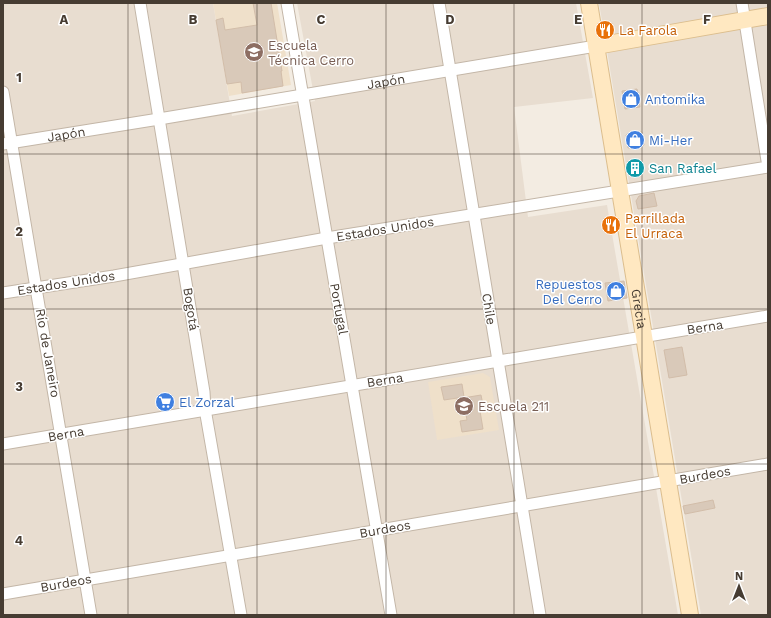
<svg xmlns="http://www.w3.org/2000/svg" width="771" height="618" font-family="'Work Sans',sans-serif">
	<style>
		.residential { fill: #e8ddd0 }
		.education { fill: #efe0ca }
		.building { fill: #d9c9b9; stroke: #d2bda9 }
		.lines { fill: none; stroke-linecap: round; stroke-linejoin: round }
		.street-casing { stroke: #c3b6a7; stroke-width: 13 }
		.secondary-casing { stroke: #dcbe8e; stroke-width: 18 }
		.street { stroke: #fff; stroke-width: 11 }
		.secondary { stroke: #ffe8c1; stroke-width: 16 }
		.grid { fill: none; stroke: #463c32; stroke-width: 1; stroke-opacity: 0.55 }
		.labels { text-anchor: middle; dominant-baseline: central; stroke-width: 3; stroke-linejoin: round; paint-order: stroke }
		.food-label { font-size: 13px; fill: #c56008; stroke: #fff; text-anchor: start }
		.education-label { font-size: 13px; fill: #785e54; stroke: #fff; text-anchor: start }
		.street-label { font-size: 13px; fill: #463c32; stroke: #fff }
		.shop-label { font-size: 13px; fill: #366cbe; stroke: #fff; text-anchor: start }
		.culture-label { font-size: 13px; fill: #0d838f; stroke: #fff; text-anchor: start }
		.grid-label { font-size: 13px; text-anchor: middle; font-weight: bold; fill: #463c32; stroke: #fff; stroke-width: 3; stroke-linejoin: round; paint-order: stroke }
	</style>
	<rect width="100%" height="100%" fill="#f3ece2"/>
	<!-- residential -->
	<g class="residential">
		<path d="M3,3h210l19,113 83,-15 -18,-98h279l17,95 -79,9 14,110 79,-12 71,410h-675z"/>
		<path d="M599,3h169v612h-67z"/>
	</g>
	<!-- education -->
	<g class="education">
		<path d="M213,3h64l14,82 -62,11z"/>
		<path d="M483,373l7,4 9,53 -62,10 -9,-58z"/>
	</g>
	<!-- building -->
	<g class="building">
		<path d="M253,3h18l11,68h-1l2,15 -41,7 -1,-11 -14,2 -11,-64 7,-2 2,12 32,-5z"/>
		<path d="M637,89l3,18 -15,2 -3,-18z"/>
		<path d="M642,132l2,13 -16,3 -2,-13z"/>
		<path d="M641,162l1,9 -12,2 -2,-8z"/>
		<path d="M654,193l3,13 -19,3 -2,-8 3,-5z"/>
		<path d="M614,220l2,8 -8,2 -2,-9z"/>
		<path d="M624,281l3,17 -19,3 -3,-18z"/>
		<path d="M682,347l5,28 -18,3 -5,-28z"/>
		<path d="M462,384l2,13 -20,3 -3,-13z"/>
		<path d="M481,395l2,10h-4l4,24 -21,3 -2,-11 7,-1 -4,-22z"/>
		<path d="M713,500l2,8 -30,6 -2,-8z"/>
	</g>
	<g class="lines">
		<!-- street casing -->
		<g class="street-casing">
			<g id="street">
				<path d="M140,3l64,389 1,17 36,206"/>
				<path d="M287,3l104,612"/>
				<path d="M439,3l101,612"/>
				<path d="M3,92l88,523"/>
				<path id="s1" d="M3,144l156,-25 437,-73"/>
				<path d="M3,293l111,-17 213,-38 441,-71 -26,-164"/>
				<path d="M3,444l765,-128"/>
				<path d="M3,594l765,-130"/>
			</g>
		</g>
		<!-- secondary casing -->
		<g class="secondary-casing">
			<g id="secondary">
				<path id="s2" d="M589,3l101,612"/>
				<path d="M596,46l172,-30"/>
			</g>
		</g>
		<!-- street -->
		<use href="#street" class="street"/>
		<!-- secondary -->
		<use href="#secondary" class="secondary"/>
	</g>
	<!-- grid -->
	<path class="grid" d="M128,3v612M257,3v612M386,3v612M514,3v612M642,3v612M3,154h765M3,309h765M3,464h765"/>
	<!-- icons -->
	<defs>
		<g id="restaurant-disc" transform="scale(1)"><circle r="9.5" fill="#e8710a" stroke="#fff"/><path d="M-5-6h1v4h1v-4h1v4h1v-4h1v5L-1.5 .5V6h-2V.5L-5-1ZM5-6V6H3V1.5H1.5Q1.5-4 5-6Z" fill="#fff"/></g>
		<g id="school-disc" transform="scale(1)"><circle r="9.5" fill="#8d6e63" stroke="#fff"/><path d="M0-5L7-2L0 1L-7-2ZM-4 1L0 2.5L4 1V4Q0 6-4 4Z" fill="#fff"/></g>
		<g id="shop-disc" transform="scale(1)"><circle r="9.5" fill="#3f7fe0" stroke="#fff"/><path d="M-5-2.5h2.3a2.7 3.5 0 0 1 5.4 0H5L5.5 6h-11ZM-1.5-2.5h3a1.5 2.3 0 0 0-3 0Z" fill="#fff"/></g>
		<g id="building-disc" transform="scale(1)"><circle r="9.5" fill="#0f9aa8" stroke="#fff"/><path d="M-4-6H4V6H1V3H-1V6H-4ZM-2.5-4.3h1.7v1.8h-1.7ZM.8-4.3h1.7v1.8H.8ZM-2.5-1h1.7V.8h-1.7ZM.8-1h1.7V.8H.8Z" fill="#fff"/></g>
		<g id="supermarket-disc" transform="scale(1)"><circle r="9.5" fill="#3f7fe0" stroke="#fff"/><path d="M-6-5.5h2.5l.6 2H6L4.5 2H-2.5L-4.4-4H-6ZM-1.5 3.2a1.3 1.3 0 1 0 .1 0ZM3 3.2a1.3 1.3 0 1 0 .1 0Z" fill="#fff"/></g>
	</defs>
	<g fill-rule="evenodd">
		<use href="#restaurant-disc" x="605" y="30"/>
		<use href="#school-disc" x="254" y="52"/>
		<use href="#shop-disc" x="631" y="99"/>
		<use href="#shop-disc" x="635" y="140"/>
		<use href="#building-disc" x="635" y="168"/>
		<use href="#restaurant-disc" x="611" y="225"/>
		<use href="#shop-disc" x="616" y="291"/>
		<use href="#supermarket-disc" x="165" y="402"/>
		<use href="#school-disc" x="464" y="406"/>
	</g>
	<g class="labels">
		<!-- food labels -->
		<g class="food-label">
			<text x="619" y="30">La Farola</text>
			<text x="625" y="218">Parrillada<tspan x="625" dy="15">El Urraca</tspan></text>
		</g>
		<!-- education labels -->
		<g class="education-label">
			<text x="268" y="45">Escuela<tspan x="268" dy="15">Técnica Cerro</tspan></text>
			<text x="478" y="406">Escuela 211</text>
		</g>
		<!-- street labels -->
		<g class="street-label">
			<text stroke="none"><textPath href="#s1" startOffset="388">Japón</textPath></text>
			<text stroke="none"><textPath href="#s1" startOffset="64">Japón</textPath></text>
			<text transform="translate(385 229) rotate(-9)">Estados Unidos</text>
			<text transform="translate(66 283) rotate(-9)">Estados Unidos</text>
			<text transform="translate(191 309) rotate(81)">Bogotá</text>
			<text transform="translate(339 309) rotate(80)">Portugal</text>
			<text transform="translate(489 309) rotate(81)">Chile</text>
			<text stroke="none"><textPath href="#s2" startOffset="310">Grecia</textPath></text>
			<text transform="translate(705 327) rotate(-9)">Berna</text>
			<text transform="translate(48 353) rotate(80)">Río de Janeiro</text>
			<text transform="translate(385 380) rotate(-9)">Berna</text>
			<text transform="translate(66 434) rotate(-10)">Berna</text>
			<text transform="translate(705 475) rotate(-10)">Burdeos</text>
			<text transform="translate(385 529) rotate(-10)">Burdeos</text>
			<text transform="translate(66 583) rotate(-10)">Burdeos</text>
		</g>
		<!-- shop labels -->
		<g class="shop-label">
			<text x="645" y="99">Antomika</text>
			<text x="649" y="140">Mi-Her</text>
			<text x="602" y="284" text-anchor="end">Repuestos<tspan x="602" dy="15">Del Cerro</tspan></text>
			<text x="179" y="402">El Zorzal</text>
		</g>
		<!-- culture labels -->
		<g class="culture-label">
			<text x="649" y="168">San Rafael</text>
		</g>
	</g>
	<g class="grid-label">
		<text x="64" y="24">A</text>
		<text x="193" y="24">B</text>
		<text x="321" y="24">C</text>
		<text x="450" y="24">D</text>
		<text x="578" y="24">E</text>
		<text x="707" y="24">F</text>
		<text x="19" y="82">1</text>
		<text x="19" y="236">2</text>
		<text x="19" y="391">3</text>
		<text x="19" y="545">4</text>
	</g>
	<!-- border -->
	<rect width="771" height="618" fill="none" stroke="#463c32" stroke-width="8"/>
	<!-- north arrow -->
	<g transform="translate(739 586)" stroke="#ffffff" stroke-width="3" paint-order="stroke">
	<path d="M0-3L7 15L0 10L-7 15Z" fill="#463c32"/>
	<text y="-6" font-size="11" font-weight="bold" text-anchor="middle" fill="#463c32">N</text>
	</g>
</svg>
